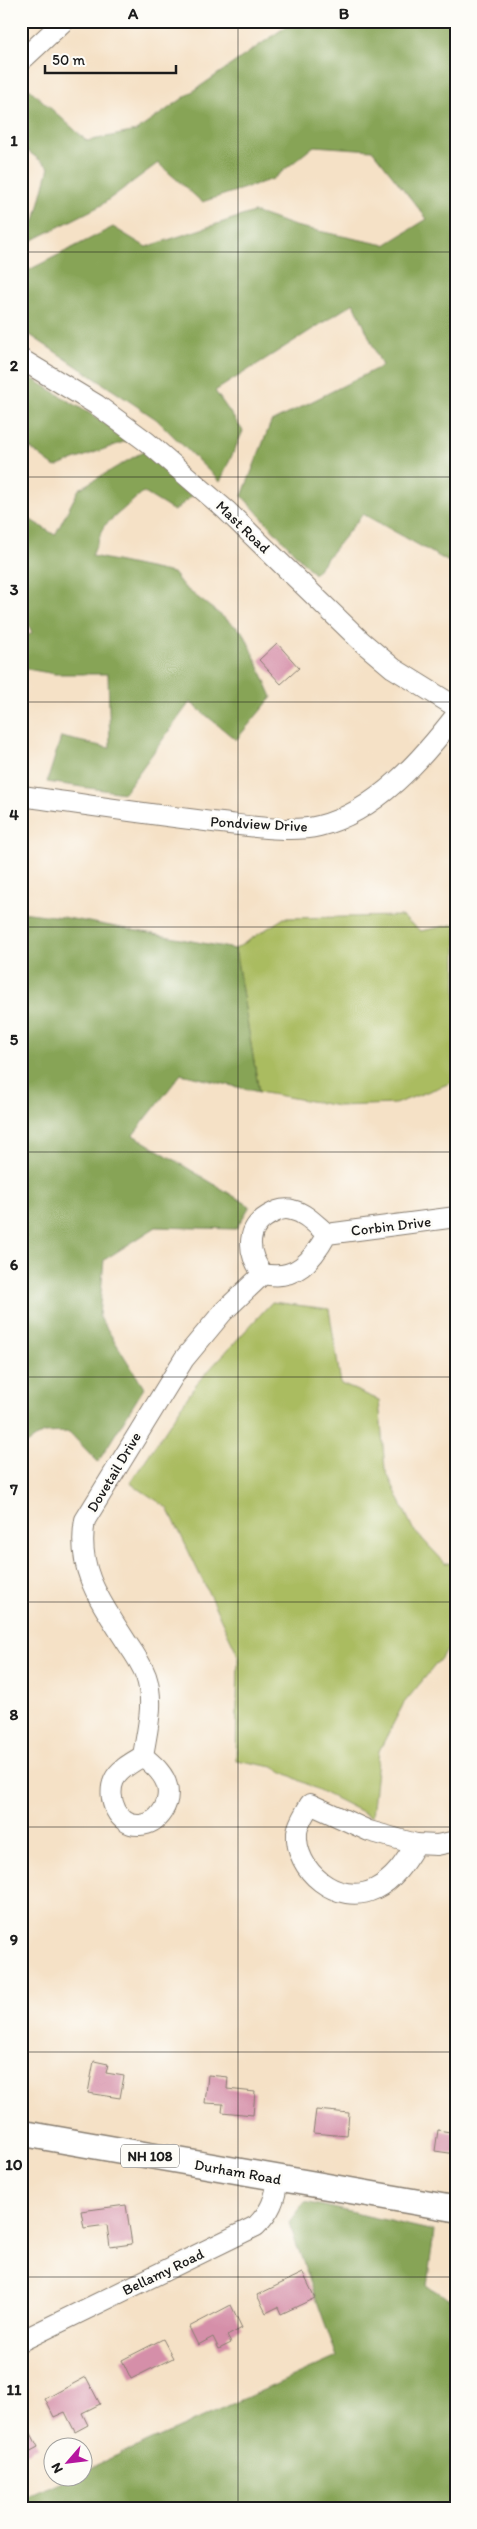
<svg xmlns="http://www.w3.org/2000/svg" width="477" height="2529" font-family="Itim,sans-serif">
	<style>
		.green { fill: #aabc60; stroke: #636c3e }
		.forest { fill: #87a456; stroke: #526039 }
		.building { fill: #d58fa9 }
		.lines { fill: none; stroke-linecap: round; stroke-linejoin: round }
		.minor-casing { stroke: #887e71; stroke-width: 22 }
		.major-casing { stroke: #887e71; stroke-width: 28 }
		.minor { stroke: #fff; stroke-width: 20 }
		.major { stroke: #fff; stroke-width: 25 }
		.grid { fill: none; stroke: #1c1c1c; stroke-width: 1; stroke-opacity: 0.55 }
		.labels { text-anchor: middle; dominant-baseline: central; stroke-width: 5; stroke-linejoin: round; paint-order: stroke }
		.shield { fill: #fdfcf7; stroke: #605f5e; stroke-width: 1 }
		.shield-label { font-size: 14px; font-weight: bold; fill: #1c1c1c }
		.street-label { font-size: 15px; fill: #1c1c1c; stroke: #fdfcf7 }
		.neatline { fill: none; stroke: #1c1c1c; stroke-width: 2 }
		.grid-label { font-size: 16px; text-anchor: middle; font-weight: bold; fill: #1c1c1c }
	</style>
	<rect width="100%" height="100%" fill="#fdfcf7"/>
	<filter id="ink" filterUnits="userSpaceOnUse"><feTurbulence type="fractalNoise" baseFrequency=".02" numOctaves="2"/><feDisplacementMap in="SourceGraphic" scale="10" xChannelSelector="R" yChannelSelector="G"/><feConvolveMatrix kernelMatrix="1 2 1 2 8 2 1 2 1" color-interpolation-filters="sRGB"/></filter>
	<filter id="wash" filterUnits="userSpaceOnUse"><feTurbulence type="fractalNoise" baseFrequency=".0096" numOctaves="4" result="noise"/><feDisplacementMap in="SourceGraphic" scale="20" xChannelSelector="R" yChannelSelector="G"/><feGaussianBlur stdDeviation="1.12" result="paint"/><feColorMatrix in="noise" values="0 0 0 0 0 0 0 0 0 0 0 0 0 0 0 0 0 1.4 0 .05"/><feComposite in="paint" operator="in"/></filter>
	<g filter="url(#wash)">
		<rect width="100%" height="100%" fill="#f5e1c6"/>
		<!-- green -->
		<g class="green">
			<path d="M401,916l20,15 35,-7v157l-61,23 -57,2 -79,-14 -24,-143 49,-31z"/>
			<path d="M272,1302l57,7 12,75 38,16 6,69 28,60 32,34 11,1v76l-52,63 -25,48 -7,66 -99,-50 -37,-7 2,-105 -70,-147 -38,-25 67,-100z"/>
		</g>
		<!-- forest -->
		<g class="forest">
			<path d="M294,21h162v545l-93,-52 -49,60 -72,-78 29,-74 111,-56 -28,-63 -139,88 28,40 -23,51 -64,-63 -135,-90v-55l92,-47 33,20 108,-35 41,14 90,19 42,-26 -55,-69 -58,-4 -41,33 -71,23 -44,-39 -58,43 -79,40v-18l14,-7 14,-54 -28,-21v-57l4,-4 62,56 49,-10z"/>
			<path d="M21,372l111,67 -77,28 -28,-21h-6z"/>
			<path d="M144,451l49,44 -19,16 -31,-19 -39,34 -12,30 81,17 11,14 60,46 28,64 -36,43 -46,-38 -66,91 -77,-11 14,-45 49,11 -2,-74h-53l-34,-6v-30l11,-5 -7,-17h-4v-102l34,21 24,-46z"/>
			<path d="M21,912l41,5 173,32 24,143 -78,-18 -48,61 117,71 -14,23 -80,-2 -52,33 -5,56 45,72 -46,74 -29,-30 -26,1 -22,15z"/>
			<path d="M305,2202l129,29 -7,55 29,17v205h-435v-9l50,-22 11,-1 1,-5 254,-114 -48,-134z"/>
		</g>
		<g id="blocks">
			<!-- building -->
			<g class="building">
				<path d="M277,643l22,25 -18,16 -22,-24z"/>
				<path d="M94,2061l14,3 -2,9 18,3 -4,22 -32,-5z"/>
				<path d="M208,2075l20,2 -1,12 28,3 -2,23 -31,-3 1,-8 -18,-1z"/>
				<path d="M316,2110l33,3 -2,23 -34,-3z"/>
				<path d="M438,2130l18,3v21l-21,-3z"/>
				<path d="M126,2205l6,39 -22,3 -3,-22 -23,3 -3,-17z"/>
				<path d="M303,2273l12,25 -34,16 -3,-7 -12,6 -9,-18z"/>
				<path d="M231,2305l11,23 -15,8 4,7 -12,6 -6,-12 -15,8 -9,-18z"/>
				<path d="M163,2339l10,19 -42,21 -9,-19z"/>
				<path d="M86,2377l14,27 -18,9 6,12 -13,7 -10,-20 -11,5 -9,-18z"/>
				<path d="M21,2414l17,33 -17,9z"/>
			</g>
		</g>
	</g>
	<g filter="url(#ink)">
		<use href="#blocks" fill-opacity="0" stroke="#887e71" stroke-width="1"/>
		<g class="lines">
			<!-- minor casing -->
			<g class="minor-casing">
				<g id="minor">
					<path d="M21,61l43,-40"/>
					<path d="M21,359l76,46 50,37 79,68 135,131 32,27 63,39"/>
					<path d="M21,796c67,9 133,19 200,27 29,3 70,10 98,3 57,-14 103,-67 137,-111"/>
					<path d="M327,1234c-15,27 -31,47 -64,40 -17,-22 -18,-48 10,-61 5,-3 13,-5 19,-3 14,3 24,15 35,24l129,-17"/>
					<path d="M143,1756c4,-26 12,-53 3,-80 -4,-11 -12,-23 -19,-33 -26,-41 -51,-72 -42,-123l99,-161 39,-47 40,-38"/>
					<path d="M143,1756c9,8 21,17 24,30 4,17 -8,38 -27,39 -22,2 -34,-27 -26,-45 5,-11 19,-18 29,-24z"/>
					<path d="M310,1804l59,27 47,13c-11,18 -21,35 -41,45 -37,18 -81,-18 -78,-57 1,-9 9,-20 13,-28z"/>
					<path d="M416,1844l21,1 19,-4"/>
					<path d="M21,2341l235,-115c15,-15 19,-26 22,-47"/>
				</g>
			</g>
			<!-- major casing -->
			<g class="major-casing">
				<path id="major" d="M21,2133l435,76"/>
			</g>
			<!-- minor -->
			<use href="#minor" class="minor"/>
			<!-- major -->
			<use href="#major" class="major"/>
		</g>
	</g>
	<!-- grid -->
	<path class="grid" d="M238,21v2487M21,252h435M21,477h435M21,702h435M21,927h435M21,1152h435M21,1377h435M21,1602h435M21,1827h435M21,2052h435M21,2277h435"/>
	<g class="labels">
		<!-- shield labels -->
		<rect class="shield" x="121" y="2144.5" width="58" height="23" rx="4"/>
		<g class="shield-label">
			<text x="150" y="2156">NH 108</text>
		</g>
		<!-- street labels -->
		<g class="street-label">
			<text transform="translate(243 527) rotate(44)">Mast Road</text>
			<text transform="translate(259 824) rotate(3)">Pondview Drive</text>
			<text transform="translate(391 1226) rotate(-7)">Corbin Drive</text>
			<text transform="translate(114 1472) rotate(-59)">Dovetail Drive</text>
			<text transform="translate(238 2172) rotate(10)">Durham Road</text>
			<text transform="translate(163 2272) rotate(-26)">Bellamy Road</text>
		</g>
	</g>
	<!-- margin -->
	<rect width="477" height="2529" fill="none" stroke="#fdfcf7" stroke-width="55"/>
	<!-- north arrow -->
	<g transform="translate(68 2462) rotate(242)"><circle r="24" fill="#fdfcf7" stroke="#a3a29f"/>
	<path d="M0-4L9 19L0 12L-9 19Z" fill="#b5179e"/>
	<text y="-8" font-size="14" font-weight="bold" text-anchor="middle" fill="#1c1c1c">N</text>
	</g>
	<!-- scale -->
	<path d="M45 65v8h131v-8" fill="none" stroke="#1c1c1c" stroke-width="2.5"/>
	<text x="52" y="65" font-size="15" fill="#1c1c1c" stroke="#fdfcf7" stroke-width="4" paint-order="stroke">50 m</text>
	<rect x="28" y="28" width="422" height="2474" class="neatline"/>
	<g class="grid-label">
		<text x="133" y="19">A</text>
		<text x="344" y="19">B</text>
		<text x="14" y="146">1</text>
		<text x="14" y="371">2</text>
		<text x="14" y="595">3</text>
		<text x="14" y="820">4</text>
		<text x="14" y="1045">5</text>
		<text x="14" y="1270">6</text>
		<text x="14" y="1495">7</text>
		<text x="14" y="1720">8</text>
		<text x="14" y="1945">9</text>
		<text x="14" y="2170">10</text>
		<text x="14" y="2395">11</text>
	</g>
</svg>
